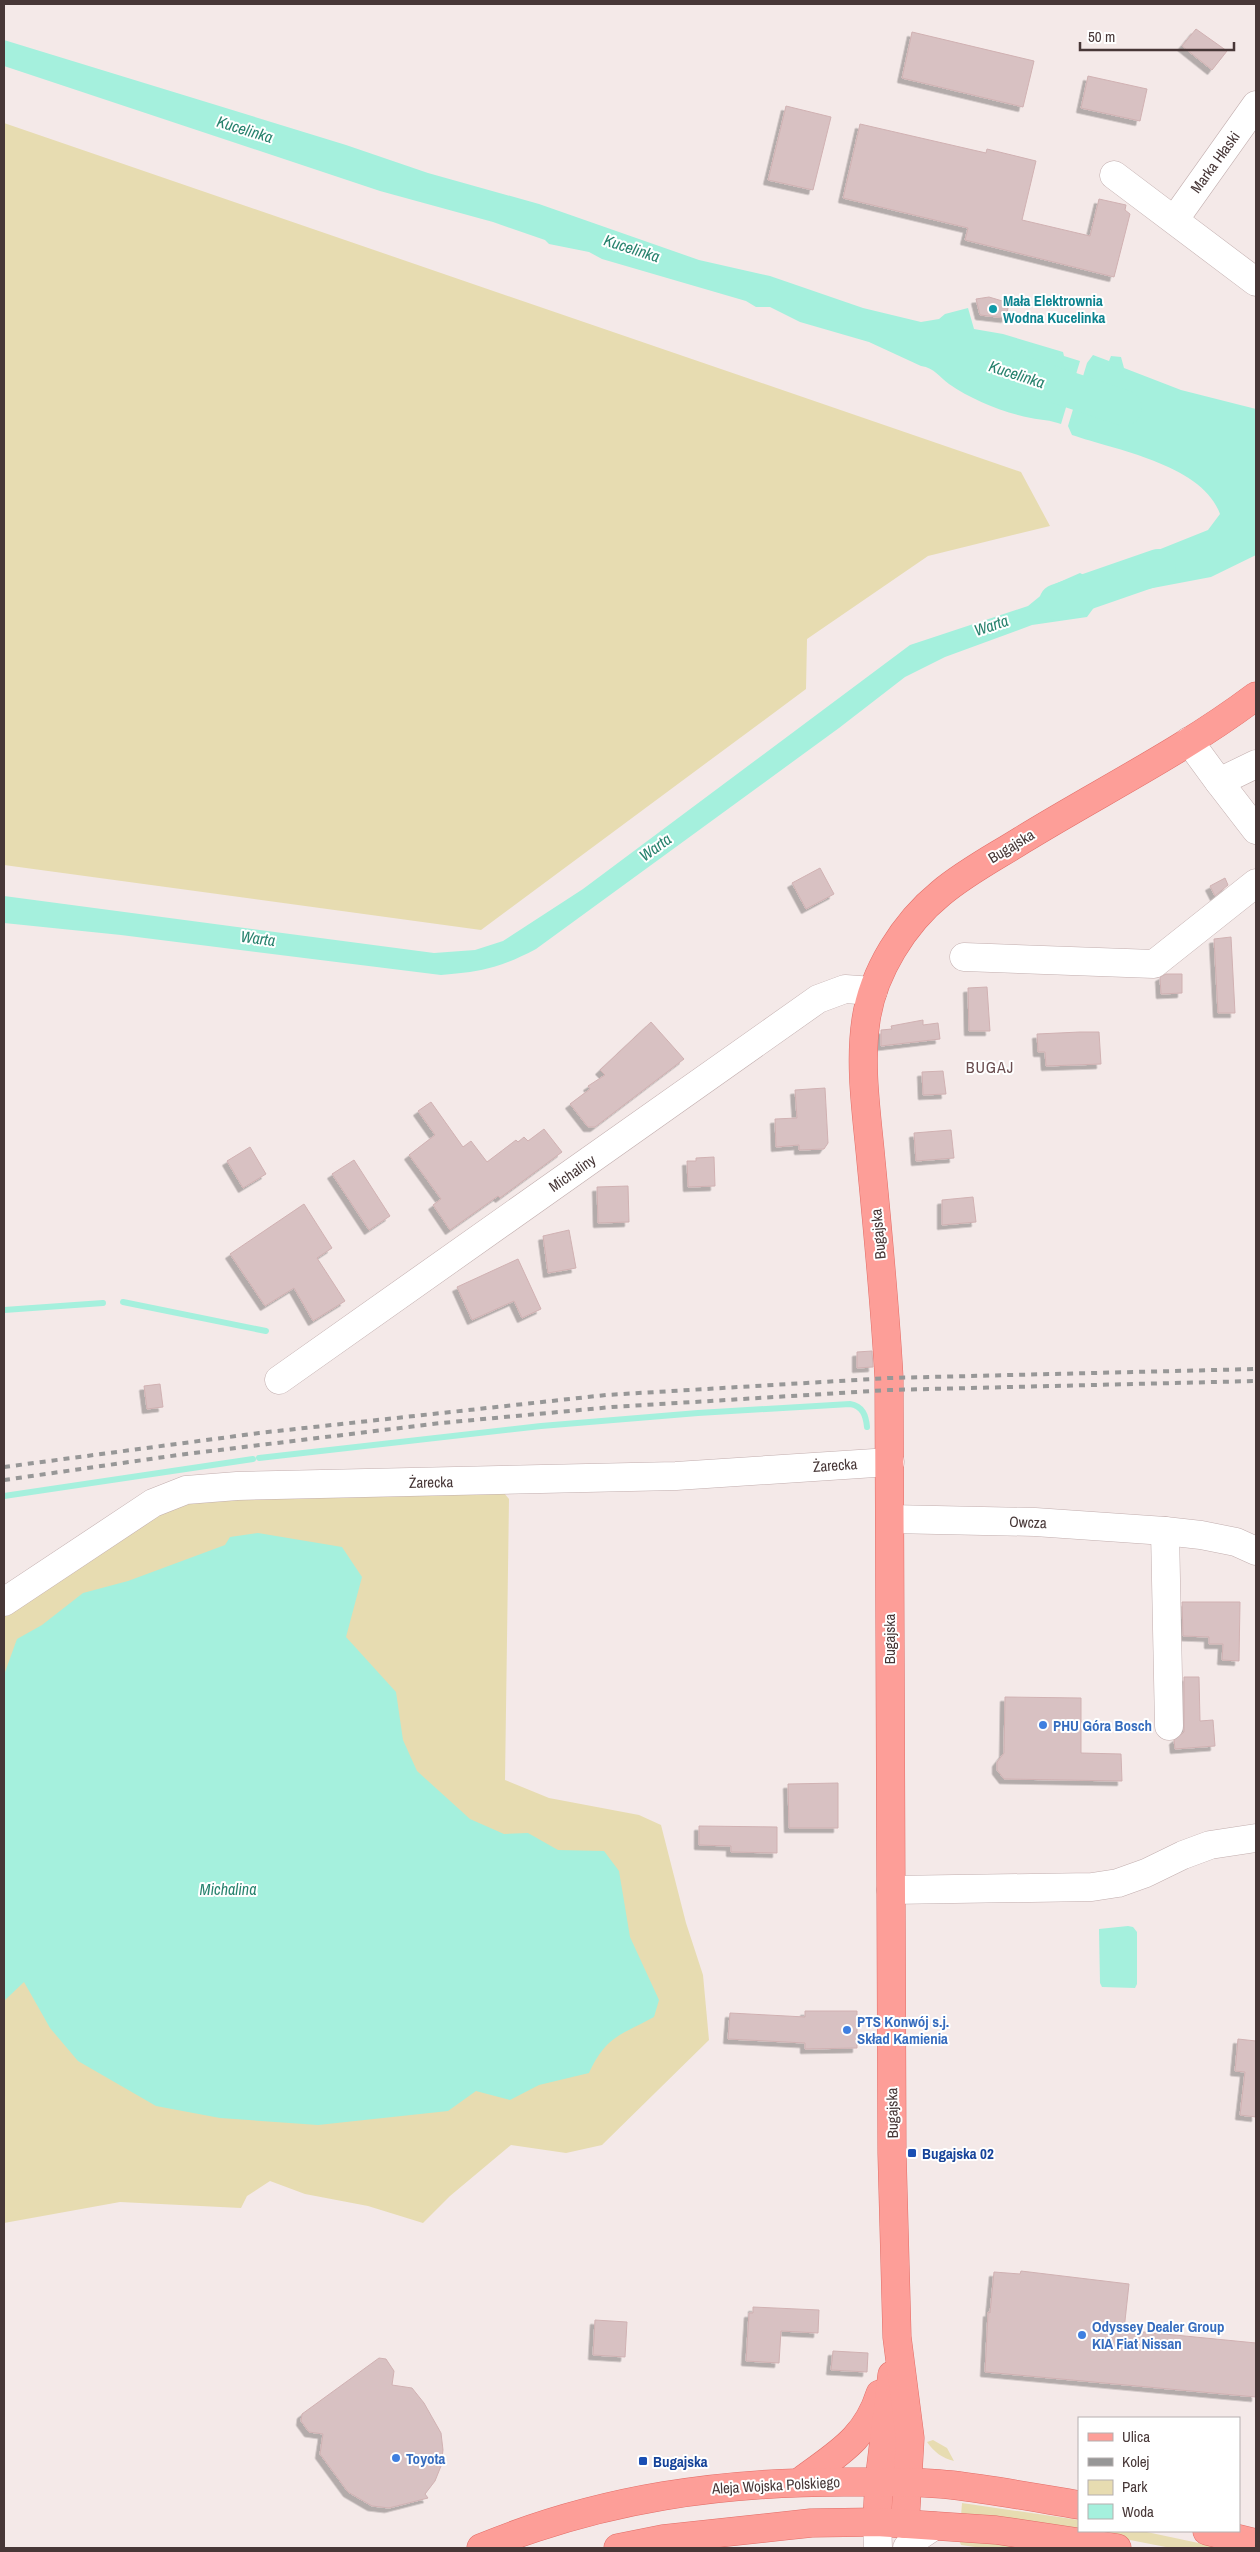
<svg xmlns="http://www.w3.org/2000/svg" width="1260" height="2552" font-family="'Archivo Narrow',sans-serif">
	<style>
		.green { fill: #e7dcb1 }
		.water { fill: #a5f0dd }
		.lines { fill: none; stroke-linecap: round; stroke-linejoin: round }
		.stream { stroke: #a5f0dd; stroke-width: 6 }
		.river { stroke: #a5f0dd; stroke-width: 36 }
		.building { fill: #d8c1c2; stroke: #d0b1b2; filter: url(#shadow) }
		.minor-casing { stroke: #c2aeae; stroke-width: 29 }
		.major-casing { stroke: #e26d67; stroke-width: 29 }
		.minor { stroke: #fff; stroke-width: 28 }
		.major { stroke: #fd9e98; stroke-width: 28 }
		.rail { stroke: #979797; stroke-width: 4; stroke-dasharray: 6 6; stroke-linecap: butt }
		.culture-dot { fill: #0f9aa8; stroke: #fff; stroke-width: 2 }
		.shop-dot { fill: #3f7fe0; stroke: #fff; stroke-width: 2 }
		.transit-dot { fill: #1a4fb4; stroke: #fff; stroke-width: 2 }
		.labels { text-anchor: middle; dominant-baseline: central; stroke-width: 4; stroke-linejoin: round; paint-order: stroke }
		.street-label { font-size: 15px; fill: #473737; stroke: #fff }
		.culture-label { font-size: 15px; font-weight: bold; fill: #0d838f; stroke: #fff; text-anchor: start }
		.shop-label { font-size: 15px; font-weight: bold; fill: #366cbe; stroke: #fff; text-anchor: start }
		.transit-label { font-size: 15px; font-weight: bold; fill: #164399; stroke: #fff; text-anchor: start }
		.water-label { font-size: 16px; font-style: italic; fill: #27826d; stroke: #fff }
		.neighbourhood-label { font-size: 16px; letter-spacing: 1px; fill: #6a4e50; stroke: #fff }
	</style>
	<defs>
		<filter id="shadow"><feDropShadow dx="-4.5" dy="4.5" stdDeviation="0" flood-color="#0004"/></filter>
	</defs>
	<rect width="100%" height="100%" fill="#f4e9e8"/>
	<!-- green -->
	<g class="green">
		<path d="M4,123l1017,349 29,54 -122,30 -121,83 -1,50 -325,241 -477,-65z"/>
		<path d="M494,1481l15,18 -4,281 44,18 90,17 22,10 25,98 17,52 6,65 -107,105 -36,8 -55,-8 -61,51 -27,27 -55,-17 -63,-12 -35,-13 -23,15 -6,12 -121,-6 -116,21v-615l177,-110 189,-1z"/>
		<path d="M933,2440l14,8 7,13c-12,-3 -20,-9 -27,-19z"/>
		<path d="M962,2503l117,17v10l-118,-14z"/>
		<path d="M1084,2531h58l80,17h-51z"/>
		<path d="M959,2540h6l72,8h-55l-21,-3z"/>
	</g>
	<!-- water -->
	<g class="water">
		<path d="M4,40l342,105 82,28 111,31 160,56 71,16 93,32 58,14 18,-3 6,-5 23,-6 6,21 29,5 60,18 1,4 16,5 -19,63c-11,-4 -20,-4 -30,-6 -27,-5 -59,-18 -82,-34 -10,-7 -14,-16 -28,-18l-52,-24 -69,-20 -30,-15h-14l-10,-6 -144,-42 -13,-7 -40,-8 -4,-4 -52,-18 -113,-31 -376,-125z"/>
		<path d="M1093,355l16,6 2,-5 10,1 3,11 57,22 75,19v146l-45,22 -95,18 -8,-25 100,-40 12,-16c-17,-49 -104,-64 -148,-79l-4,-9 19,-63z"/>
		<path d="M1080,573l12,6 8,-5 8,25 -10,3 -11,15 -55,8 -87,32 -40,20 -66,51 -303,221c-36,19 -55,23 -95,26l-320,-40 -117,-12v-27l430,57 41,-3 28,-9 80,-52 327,-244 118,-39 27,-22z"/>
		<path d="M258,1533l84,14 20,30 -16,60 50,55 7,48 14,31 53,48 34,15 24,-1 30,17 46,1 15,20 11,66 29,63 -5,17c-33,18 -48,19 -65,56l-50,12 -29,15 -34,-9 -28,20 -130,14 -98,-7 -64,-12 -78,-45 -28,-33 -26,-46 -20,19v-326l13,-36 25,-14 41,-32 45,-12 97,-36 5,-8z"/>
		<path d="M1128,1926l5,1 4,5v52l-2,4 -33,-1 -2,-4 -1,-54z"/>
	</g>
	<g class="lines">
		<!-- stream -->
		<g class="stream">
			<path d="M123,1302l143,29"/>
			<path d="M4,1310l99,-7"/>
			<path d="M259,1458l282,-32 157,-13 152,-9c13,2 16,12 17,23"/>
			<path d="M4,1496l249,-37"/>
		</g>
		<!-- river -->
		<g class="river">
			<path d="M1023,374l101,34"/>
			<path d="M1057,602l101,-35"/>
		</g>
	</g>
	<!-- building -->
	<g class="building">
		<path d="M1196,29l31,22 -15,19 -30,-24z"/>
		<path d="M912,32l122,29 -11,46 -121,-29z"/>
		<path d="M1088,76l59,13 -7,32 -59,-13z"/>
		<path d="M786,106l45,11 -18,73 -45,-10z"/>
		<path d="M860,124l126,29 1,-4 49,12 -14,59 68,16 9,-37 27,6 -1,5 5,4 -16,63 -149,-37 3,-12 -125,-30z"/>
		<path d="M989,297l20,6 -3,15 -26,-3 -4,-16z"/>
		<path d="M820,868l14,26 -28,15 -14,-26z"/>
		<path d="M1225,878l3,7 -13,11 -5,-10z"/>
		<path d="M1231,937l4,76h-17l-4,-74z"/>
		<path d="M1166,974h16v19l-21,1 -1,-17z"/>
		<path d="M987,987l3,44h-21l-1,-43z"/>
		<path d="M923,1020v5l15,-2 2,16 -59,7v-16l11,-1 -1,-3z"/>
		<path d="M651,1022l33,37 -89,68h-7l-18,-23 20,-15 -2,-3 17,-11 -5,-5z"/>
		<path d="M1080,1032h19l2,32 -55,2 -1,-14h-7l-1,-18z"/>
		<path d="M943,1071l3,23 -23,1 -1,-23z"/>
		<path d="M825,1088l3,55 -4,6 -25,1v-5l-23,2 -1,-28 22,-1 -2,-28z"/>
		<path d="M431,1102l32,45 8,-6 16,21 29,-22 2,2 6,-5 4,4 16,-12 18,23 -62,46 -2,-2 -48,34 -17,-25 8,-6 -32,-44 26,-20 -17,-24z"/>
		<path d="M951,1130l3,28 -38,3 -2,-28z"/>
		<path d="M250,1147l16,27 -23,14 -16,-27z"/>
		<path d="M714,1157l1,29 -27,1 -1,-26h9v-3z"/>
		<path d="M354,1160l36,56 -21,14 -37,-56z"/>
		<path d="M628,1186l1,36 -31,1 -1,-36z"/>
		<path d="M973,1197l3,25 -34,3v-25z"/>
		<path d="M304,1204l28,44 -15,10 28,43 -32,20 -19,-33 -29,18 -35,-52z"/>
		<path d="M569,1230l7,38 -28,5 -5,-37z"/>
		<path d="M518,1259l23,50 -19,9 -8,-17 -42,19 -15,-33z"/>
		<path d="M872,1351l1,16 -16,1v-16z"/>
		<path d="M160,1384l3,23 -16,2 -3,-23z"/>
		<path d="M1182,1602h58l-1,59 -17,-1 1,-16h-14v-7l-26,-1z"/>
		<path d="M1184,1677h15l1,44 13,-1 2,26 -40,3 -1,-9 10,-8z"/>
		<path d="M1005,1697l76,1v55l40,1 1,27 -118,-2 -7,-9v-8l7,-9z"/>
		<path d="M838,1783v45h-49l-1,-44z"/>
		<path d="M699,1826l78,1v26l-46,-1v-6l-32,-1z"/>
		<path d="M805,2011h52v37l-52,1v-6l-77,-4 2,-26 75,4z"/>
		<path d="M1238,2039l18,2v76l-16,-2 5,-43 -10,-1z"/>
		<path d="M1021,2271l108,13 -5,46 132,13v54l-271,-25 3,-60 2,1 4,-41 26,2z"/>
		<path d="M753,2307l66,3 -1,23 -37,-2 -2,32 -33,-2 3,-48h4z"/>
		<path d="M595,2320l32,2 -2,35 -32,-2z"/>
		<path d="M833,2351l35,2 -1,19 -36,-2z"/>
		<path d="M379,2358l7,1 8,12 -2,14 20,3 12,15 17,30 2,17 -2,16 -6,15 -10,13 3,4 -39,10 -17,-2 -24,-14 -28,-38 3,-20 -14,-2 -8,-11 1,-7z"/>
	</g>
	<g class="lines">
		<!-- minor casing -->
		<g class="minor-casing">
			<g id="minor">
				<path d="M1114,175l142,107"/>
				<path d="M1175,219l81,-114"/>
				<path d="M1189,741l30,41 37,-18"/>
				<path d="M1219,782l37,48"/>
				<path d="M964,957l190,7 102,-81"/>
				<path d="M279,1380l539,-381 27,-10 28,2"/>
				<path d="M890,1519l145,3 130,9 36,4 35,7 20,9"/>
				<path d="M1165,1531l4,195"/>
				<path d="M4,1602l149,-99 33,-13 51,-4 439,-10 214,-14"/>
				<path d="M891,1890l201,-3 26,-4 28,-10 37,-18 27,-10 46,-7"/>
				<path d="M877,2522l1,26"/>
				<path d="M907,2548l6,-8 21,-14"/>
			</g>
		</g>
		<!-- major casing -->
		<g class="major-casing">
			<g id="major">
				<path d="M801,2481c36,-27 65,-42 79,-87"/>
				<path d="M877,2522l2,-40 13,-107"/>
				<path d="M905,2524l5,-86 -13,-101 -5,-184 -3,-775c-4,-73 -11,-145 -18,-217 -4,-45 -12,-95 -5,-141 7,-48 38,-97 75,-127 25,-21 54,-36 81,-53 78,-48 161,-89 234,-144"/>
				<path d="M1207,2531l49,12"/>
				<path d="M481,2548c120,-50 243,-67 373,-66 32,0 65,-1 98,3 42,5 85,13 127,20"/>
				<path d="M618,2548l45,-9 148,-16 66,-1 119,8 121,18"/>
			</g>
		</g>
		<!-- minor -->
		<use href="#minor" class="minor"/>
		<!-- major -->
		<use href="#major" class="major"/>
		<!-- rail -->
		<g class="rail">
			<path d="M4,1467l255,-34 347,-38 283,-17 367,-9"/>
			<path d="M4,1480l174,-25 263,-32 171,-16 277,-17 367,-9"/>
		</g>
	</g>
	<!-- markers -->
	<circle class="culture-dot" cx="993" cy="309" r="5"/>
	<g class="shop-dot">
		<circle cx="1043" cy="1725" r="5"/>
		<circle cx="847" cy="2030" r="5"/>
		<circle cx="1082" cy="2335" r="5"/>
		<circle cx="396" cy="2458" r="5"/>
	</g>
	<g class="transit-dot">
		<rect x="907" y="2148" width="10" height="10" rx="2.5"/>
		<rect x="638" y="2456" width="10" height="10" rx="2.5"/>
	</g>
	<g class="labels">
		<!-- street labels -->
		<g class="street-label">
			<text transform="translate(1215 162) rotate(-54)">Marka Hłaski</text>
			<text transform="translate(1011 846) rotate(-31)">Bugajska</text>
			<text transform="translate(572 1173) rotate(-35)">Michaliny</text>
			<text transform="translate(878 1234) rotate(-95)">Bugajska</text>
			<text transform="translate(835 1465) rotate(-4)">Żarecka</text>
			<text transform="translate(431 1482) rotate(-1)">Żarecka</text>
			<text transform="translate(1028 1522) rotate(2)">Owcza</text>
			<text transform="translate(889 1639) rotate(-90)">Bugajska</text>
			<text transform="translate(892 2113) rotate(-91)">Bugajska</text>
			<text transform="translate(776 2485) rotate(-3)">Aleja Wojska Polskiego</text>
		</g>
		<!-- culture labels -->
		<g class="culture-label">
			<text x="1003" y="300">Mała Elektrownia<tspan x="1003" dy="17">Wodna Kucelinka</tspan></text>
		</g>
		<!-- shop labels -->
		<g class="shop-label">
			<text x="1053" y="1725">PHU Góra Bosch</text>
			<text x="857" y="2021">PTS Konwój s.j.<tspan x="857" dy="17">Skład Kamienia</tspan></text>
			<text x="1092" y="2326">Odyssey Dealer Group<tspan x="1092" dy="17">KIA Fiat Nissan</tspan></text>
			<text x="406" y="2458">Toyota</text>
		</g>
		<!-- transit labels -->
		<g class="transit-label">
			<text x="922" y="2153">Bugajska 02</text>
			<text x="653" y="2461">Bugajska</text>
		</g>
		<!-- water labels -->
		<g class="water-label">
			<text transform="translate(245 129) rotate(17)">Kucelinka</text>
			<text transform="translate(632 248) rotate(18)">Kucelinka</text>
			<text transform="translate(1017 374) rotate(18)">Kucelinka</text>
			<text transform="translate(991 625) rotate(-19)">Warta</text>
			<text transform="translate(655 847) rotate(-36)">Warta</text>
			<text transform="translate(258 938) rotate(7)">Warta</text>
			<text x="228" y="1889">Michalina</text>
		</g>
		<!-- neighbourhood labels -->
		<g class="neighbourhood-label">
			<text x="990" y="1067">BUGAJ</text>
		</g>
	</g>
	<!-- border -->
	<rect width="1260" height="2552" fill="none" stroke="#473737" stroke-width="10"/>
	<!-- legend -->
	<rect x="1078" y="2417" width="162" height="115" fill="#ffffff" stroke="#b5afaf"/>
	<rect x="1088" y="2433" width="25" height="8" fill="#fd9e98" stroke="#b5afaf"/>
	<text x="1122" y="2442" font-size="15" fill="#473737">Ulica</text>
	<rect x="1088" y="2458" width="25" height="8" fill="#979797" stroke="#b5afaf"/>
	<text x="1122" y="2467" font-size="15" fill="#473737">Kolej</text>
	<rect x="1088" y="2480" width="25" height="15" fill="#e7dcb1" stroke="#b5afaf"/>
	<text x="1122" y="2492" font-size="15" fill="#473737">Park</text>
	<rect x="1088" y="2504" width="25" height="15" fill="#a5f0dd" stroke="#b5afaf"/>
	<text x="1122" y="2517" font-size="15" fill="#473737">Woda</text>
	<!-- scale -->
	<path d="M1080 42v8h154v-8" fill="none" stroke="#473737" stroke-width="2.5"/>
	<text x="1088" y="42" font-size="15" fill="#473737" stroke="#ffffff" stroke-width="4" paint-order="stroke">50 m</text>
</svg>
